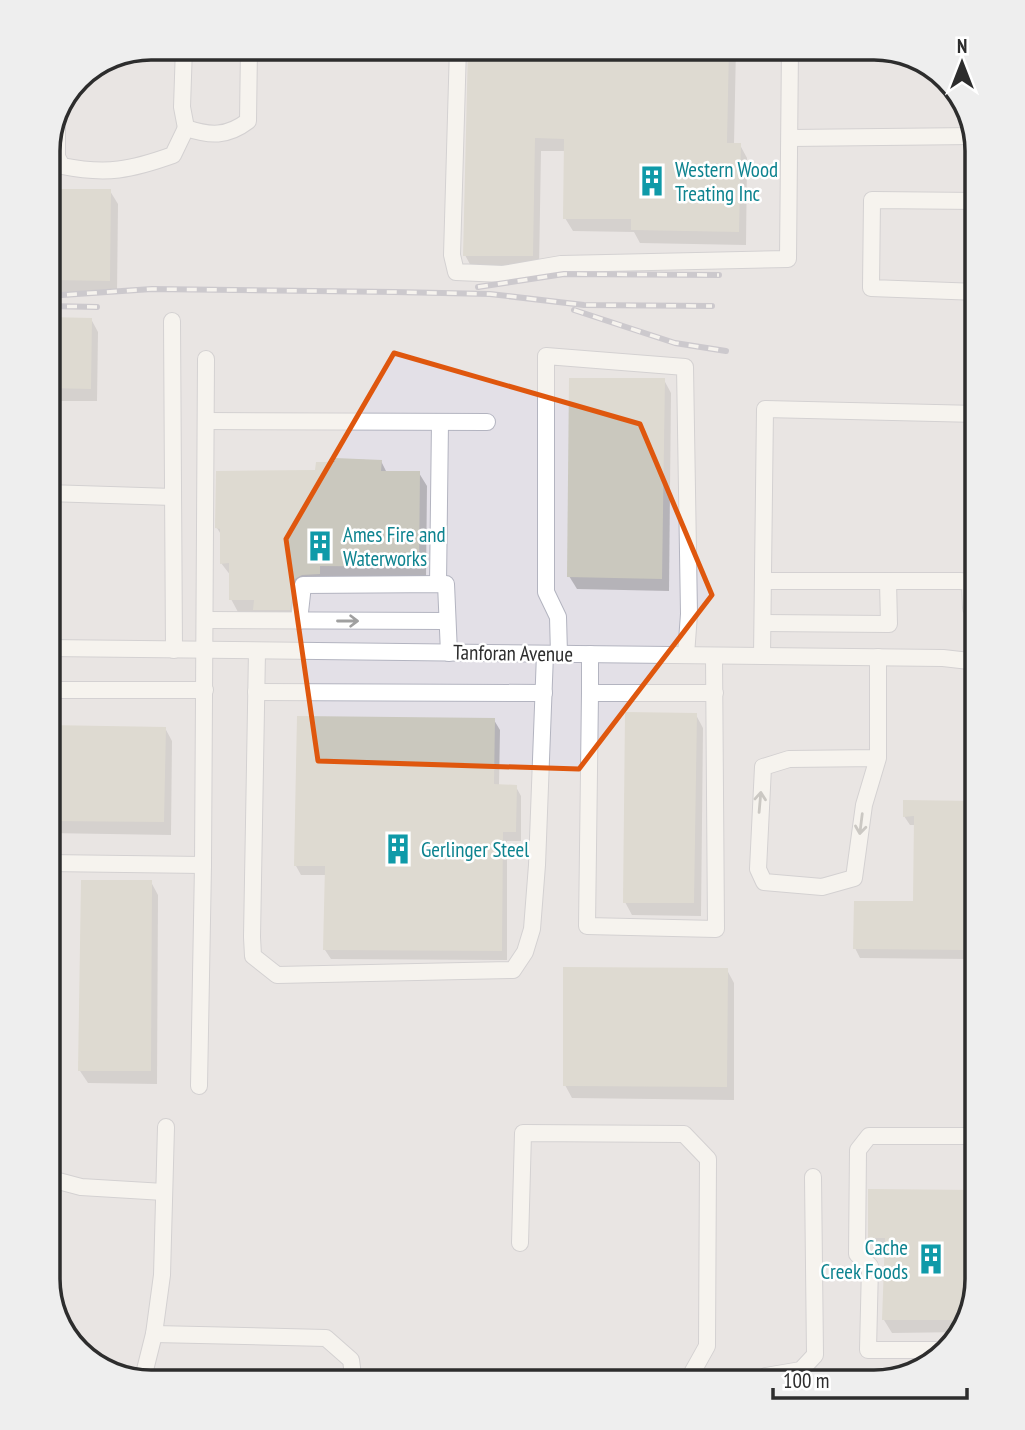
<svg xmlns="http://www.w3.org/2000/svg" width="1025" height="1430" font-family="'PT Sans Narrow',sans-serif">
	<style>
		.industrial { fill: #e3e0e7 }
		.shadow { fill: #0003 }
		.building { fill: #cac8be }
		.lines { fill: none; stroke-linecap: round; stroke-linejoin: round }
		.minor-casing { stroke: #b3b4c0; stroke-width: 18 }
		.minor { stroke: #fff; stroke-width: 16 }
		.rail-casing { stroke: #a3a2b7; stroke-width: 6 }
		.rail { stroke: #fff; stroke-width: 3.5; stroke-dasharray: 10; stroke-linecap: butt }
		.oneway { stroke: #a0a0a0 }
		.marked { fill: none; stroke: #df570e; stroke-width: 5; stroke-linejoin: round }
		.labels { text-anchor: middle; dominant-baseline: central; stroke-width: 5; stroke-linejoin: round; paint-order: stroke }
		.culture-label { font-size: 21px; fill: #0d838f; stroke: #fff; text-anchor: start }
		.street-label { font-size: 21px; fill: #2d2d2d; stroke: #fff }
		.rim { fill: none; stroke: #2d2d2d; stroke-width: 3.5 }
	</style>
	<rect width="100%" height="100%" fill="#eeeae0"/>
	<!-- industrial -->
	<path class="industrial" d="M150,47h731l46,14 37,37 14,52v1130l-14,52 -37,37 -52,14h-731l-20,-6v-4l-26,-4 -37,-37 -14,-52 1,-1137 34,-70z"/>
	<!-- shadow -->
	<g class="shadow">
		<path d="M470,47h266l-2,98h6l7,13 -1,87 -106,-2 -6,-11 -61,-1 -8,-13 1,-67h-25l-2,118 -67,-1 -7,-13z"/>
		<path d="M110,191l8,13 -1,90 -57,-2 -8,-13z"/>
		<path d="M47,319h44l7,13 -1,69h-50z"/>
		<path d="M664,380l7,13 -2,198 -92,-2 -8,-13z"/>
		<path d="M350,459l31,2 6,12h32l8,13 -1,93 -116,8 -14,35h-33l-6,-10h-19l-7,-13v-23l-10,-13 1,-27 -5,-8 100,-56v-9z"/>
		<path d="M696,715l7,13 -2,188 -69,-1 -7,-13z"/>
		<path d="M494,720l6,10 -1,56 17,1 5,9v45h-14v119l-176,-1 -6,-9 2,-75h-26l-5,-9z"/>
		<path d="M47,727l118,1 7,13 -1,94 -124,-2z"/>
		<path d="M970,775h8v238h-4l-6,-9v-45l-108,-1 -5,-10 60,-45 1,-78h-6l-6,-9 66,-13z"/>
		<path d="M151,882l7,13 -1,189 -69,-1 -8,-12z"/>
		<path d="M727,970l7,13v117l-162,-2 -7,-13z"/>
		<path d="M978,1191v89l-14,52 -72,1 -8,-13 2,-70 -9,1 -8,-13z"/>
	</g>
	<!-- building -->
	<g class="building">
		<path d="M468,47h261l-2,96h14l-2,89 -108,-2v-11h-68l1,-80 -29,-1 -2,118h-70z"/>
		<path d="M51,189h60l-1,92 -59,-1z"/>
		<path d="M47,317l45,1 -1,71 -44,-1z"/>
		<path d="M569,378h96l-3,201 -95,-2z"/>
		<path d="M335,458l47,2 -1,11h39l-1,96 -99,-1v8l-18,1 -7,4 -5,31h-37l1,-10h-25v-37l-9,1v-35l-5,-1 1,-57 99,-1 1,-8h19z"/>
		<path d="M625,712l72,1 -3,190h-71z"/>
		<path d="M297,716l198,2 -1,66 23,1 -1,47h-13l-1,119 -179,-1 2,-84h-31z"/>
		<path d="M47,725l119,2 -2,95 -117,-1z"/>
		<path d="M903,800l75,1v204l-11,-1v-54l-114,-1 1,-48h59l1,-85 -11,1z"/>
		<path d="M81,880h71l-1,191h-73z"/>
		<path d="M563,967l165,1 -1,119 -164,-1z"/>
		<path d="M868,1189l110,1v90l-11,40h-85l3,-82h-17z"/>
	</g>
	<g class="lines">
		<!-- minor casing -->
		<g class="minor-casing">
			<g id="minor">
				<path d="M184,47l-2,60 4,21c24,8 41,9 62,-7l1,-74"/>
				<path d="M458,47l-6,208 4,17 47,2 58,-10 227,-5 2,-212"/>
				<path d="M57,123v34l5,9c45,9 69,4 111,-11l13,-27"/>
				<path d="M790,138l184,-2"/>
				<path d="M978,292l-107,-4 1,-88 106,1"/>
				<path d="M172,321l2,329"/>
				<path d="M206,421l281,1"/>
				<path d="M47,493l126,4"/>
				<path d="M763,581h197l10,1 1,26h7"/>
				<path d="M438,584l2,-162"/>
				<path d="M206,620l240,1"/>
				<path d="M299,621l4,-36 143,-1 3,69"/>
				<path d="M763,623l126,1 -1,-43"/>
				<path d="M47,648l896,10 35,4"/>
				<path d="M257,651l-5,286 1,19 24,19 236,-5 12,-18 7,-23 5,-64 8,-211"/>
				<path d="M559,654l-1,-37 -12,-25v-236l139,11 4,247 -3,41"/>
				<path d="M714,656l2,273 -129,-3 3,-233h125"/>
				<path d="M762,656l3,-247 213,5"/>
				<path d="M878,657v101l-14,47 -10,73 -32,9 -58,-5 -6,-13 5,-102 26,-8 89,-1"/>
				<path d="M47,690h158"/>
				<path d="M256,692l288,1"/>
				<path d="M590,693v-39"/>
				<path d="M47,863l156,2 3,-506"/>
				<path d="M199,1086l4,-221"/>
				<path d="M47,1178l34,9 83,5"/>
				<path d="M520,1243l3,-110 161,1 24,25 -1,187 -15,27v10"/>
				<path d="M154,1334l172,4 25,22 3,23"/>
				<path d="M945,1350h-77l2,-84 -13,-12 1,-104 11,-14h109"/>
				<path d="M142,1382l12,-48 8,-59 4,-148"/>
				<path d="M766,1383v-7l35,-6 14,-15 -2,-178"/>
			</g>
		</g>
		<!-- minor -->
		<use href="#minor" class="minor"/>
		<!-- rail casing -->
		<g class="rail-casing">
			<g id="rail">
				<path d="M478,287l86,-13 155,1"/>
				<path d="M47,296l105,-7 242,3 96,2 94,11 128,1"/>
				<path d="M47,306l50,1"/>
				<path d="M574,310l101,33 51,8"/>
			</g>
		</g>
		<!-- rail -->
		<use href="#rail" class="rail"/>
	</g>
	<!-- one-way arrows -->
	<defs><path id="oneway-shaft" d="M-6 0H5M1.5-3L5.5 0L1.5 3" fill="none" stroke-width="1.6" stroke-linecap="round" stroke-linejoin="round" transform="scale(1.75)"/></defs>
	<g class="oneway">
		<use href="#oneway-shaft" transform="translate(348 621)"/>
		<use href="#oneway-shaft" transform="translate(760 802) rotate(-85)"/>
		<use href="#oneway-shaft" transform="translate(861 824) rotate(97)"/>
	</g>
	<!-- marked area -->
	<path d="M0 0H1025V1430H0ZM394,353l246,71 72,171 -133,174 -261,-8 -32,-222z" fill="#eeeae0" fill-opacity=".55" fill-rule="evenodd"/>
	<path class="marked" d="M394,353l246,71 72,171 -133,174 -261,-8 -32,-222z"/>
	<!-- icons -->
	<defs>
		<g id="building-bare" transform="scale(2.415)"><path d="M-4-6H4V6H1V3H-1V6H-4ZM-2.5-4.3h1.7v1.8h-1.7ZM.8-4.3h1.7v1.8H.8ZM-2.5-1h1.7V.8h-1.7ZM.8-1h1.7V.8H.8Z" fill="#0f9aa8" stroke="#fff" stroke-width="2.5" paint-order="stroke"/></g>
	</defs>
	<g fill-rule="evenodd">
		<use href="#building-bare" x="652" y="181"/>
		<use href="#building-bare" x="320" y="546"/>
		<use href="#building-bare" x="398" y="849"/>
		<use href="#building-bare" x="931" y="1259"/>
	</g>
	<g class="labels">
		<!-- culture labels -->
		<g class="culture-label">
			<text x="675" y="169">Western Wood<tspan x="675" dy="24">Treating Inc</tspan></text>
			<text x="343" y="534">Ames Fire and<tspan x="343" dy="24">Waterworks</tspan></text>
			<text x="421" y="849">Gerlinger Steel</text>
			<text x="908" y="1247" text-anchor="end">Cache<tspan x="908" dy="24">Creek Foods</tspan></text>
		</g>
		<!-- street labels -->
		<g class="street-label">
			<text transform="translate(513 653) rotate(1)">Tanforan Avenue</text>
		</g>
	</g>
	<!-- crop -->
	<path d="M0 0H1025V1430H0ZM151 60H874A91 91 0 0 1 965 151V1279A91 91 0 0 1 874 1370H151A91 91 0 0 1 60 1279V151A91 91 0 0 1 151 60Z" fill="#eee" fill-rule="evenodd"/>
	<path class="rim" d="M151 60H874A91 91 0 0 1 965 151V1279A91 91 0 0 1 874 1370H151A91 91 0 0 1 60 1279V151A91 91 0 0 1 151 60Z"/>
	<!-- north arrow -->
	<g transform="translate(962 63)" stroke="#ffffff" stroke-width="5" paint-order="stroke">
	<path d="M0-5L12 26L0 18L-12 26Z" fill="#2d2d2d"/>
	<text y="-10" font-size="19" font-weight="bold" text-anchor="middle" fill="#2d2d2d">N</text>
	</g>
	<!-- scale -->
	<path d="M773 1388v10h194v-10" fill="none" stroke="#2d2d2d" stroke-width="3.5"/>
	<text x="783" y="1388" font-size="21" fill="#2d2d2d" stroke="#ffffff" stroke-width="5" paint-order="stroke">100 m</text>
</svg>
